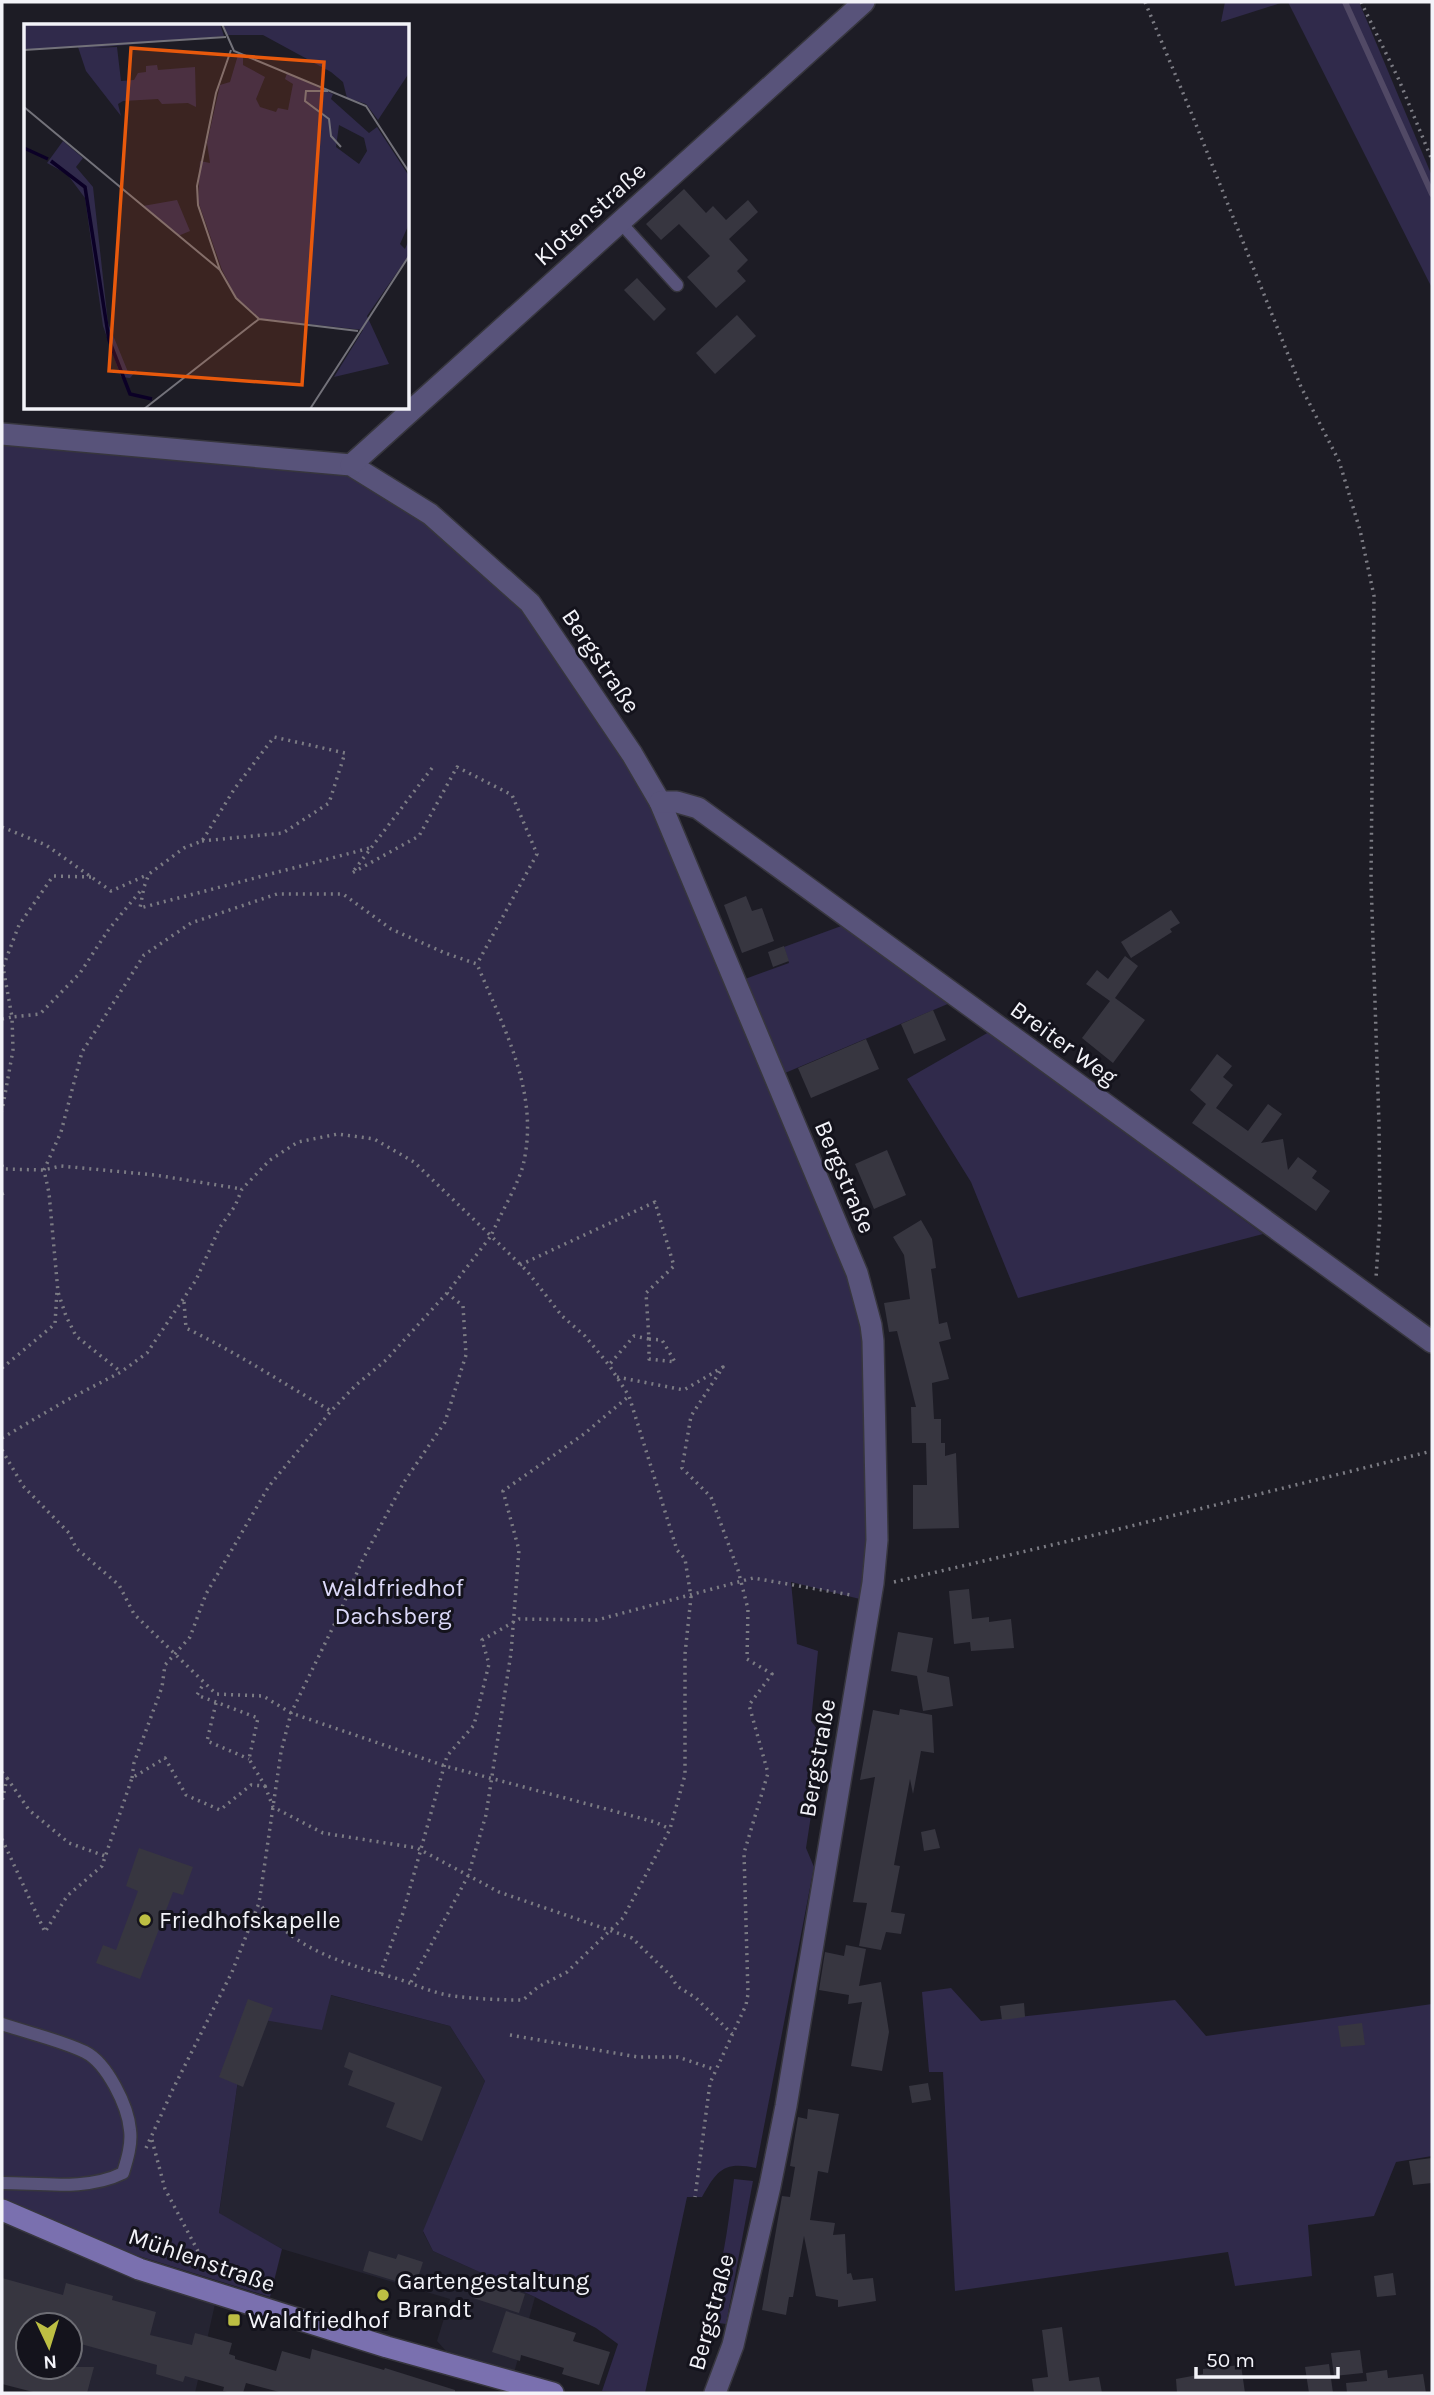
<svg xmlns="http://www.w3.org/2000/svg" width="1434" height="2395" font-family="Karla,sans-serif">
	<style>
		.built { fill: #252432 }
		.green { fill: #302a4b }
		.lines { fill: none; stroke-linecap: round; stroke-linejoin: round }
		.stream { stroke: #514965; stroke-width: 6 }
		.building { fill: #373640 }
		.lane-casing { stroke: #37363e; stroke-width: 15 }
		.street-casing { stroke: #37363e; stroke-width: 24 }
		.secondary-casing { stroke: #37363e; stroke-width: 24 }
		.path { stroke: #7c7c84; stroke-width: 3.5; stroke-dasharray: 2 5; stroke-linecap: butt }
		.lane { stroke: #58537a; stroke-width: 12 }
		.street { stroke: #58537a; stroke-width: 21 }
		.secondary { stroke: #7a70af; stroke-width: 21 }
		.poi-dot { fill: #bdbf43; stroke: #14131c; stroke-width: 2.5 }
		.labels { text-anchor: middle; dominant-baseline: central; stroke-width: 6; stroke-linejoin: round; paint-order: stroke }
		.street-label { font-size: 24px; fill: #f3f3f9; stroke: #14131c }
		.park-label { font-size: 24px; fill: #dcd9f9; stroke: #14131c }
		.poi-label { font-size: 24px; fill: #f3f3f9; stroke: #14131c; text-anchor: start }
		.inset-river { fill: none; stroke: #0b0026; stroke-width: 3.5 }
		.inset-road { fill: none; stroke: #73727a; stroke-width: 2 }
		.view { fill: #e8590c; fill-opacity: 0.15; stroke: #e8590c; stroke-width: 3.5 }
		.inset-edge { fill: none; stroke: #f3f3f9; stroke-width: 3.5 }
	</style>
	<rect width="100%" height="100%" fill="#1d1c25"/>
	<!-- built -->
	<g class="built">
		<path d="M330,1995l120,31 35,55 -62,151 10,19 102,46 -21,76 -68,-22 -9,-10 13,-42 -168,-50 -63,-35 28,-197z"/>
		<path d="M2,2219l133,61 80,24 -20,89h-104l-58,-26h37v-42h-42v40l-26,-12z"/>
	</g>
	<!-- green -->
	<g class="green">
		<path d="M1225,2h59l-63,20z"/>
		<path d="M1288,2h71l73,174v112z"/>
		<path d="M2,443l340,21 105,72 81,76 124,191 187,441 25,81 7,214 -7,61 -73,-18 6,62 21,7 -7,70 12,16 -17,111 8,19 -58,301c-33,-7 -39,3 -54,29h-15l-42,196 -43,-2 16,-47 -22,-16 -61,-31 -102,-46 -10,-20 62,-150 -35,-55 -119,-31 -9,35 -75,-13 -28,196 63,36 -12,48 -141,-44 -127,-55z"/>
		<path d="M844,925l106,78 -165,70 -40,-94 44,-16 -5,-16z"/>
		<path d="M989,1032l274,202 -245,64 -47,-116 -64,-103z"/>
		<path d="M951,1988l30,33 194,-21 31,36 226,-32v152l-36,6 -22,54 -66,9 4,51 -77,10 -7,-34 -273,39 -12,-219h-14l-7,-80z"/>
		<path d="M734,2179l19,2 -27,143 -21,-3c17,-47 23,-93 29,-142z"/>
	</g>
	<g class="lines">
		<!-- stream -->
		<path class="stream" d="M1345,2l87,192"/>
	</g>
	<!-- building -->
	<g class="building">
		<path d="M684,189l22,24 7,-7 13,14 22,-20 10,12 -29,27 19,21 -11,11 9,10 -30,27 -29,-31 23,-21 -31,-32 -18,16 -15,-16z"/>
		<path d="M637,278l29,31 -12,12 -30,-31z"/>
		<path d="M737,315l19,21 -41,38 -19,-21z"/>
		<path d="M746,896l6,15 10,-3 12,33 -32,12 -18,-48z"/>
		<path d="M1171,910l9,13 -10,6 2,3 -41,26 -10,-16z"/>
		<path d="M784,946l5,15 -16,6 -5,-15z"/>
		<path d="M1125,956l13,10 -23,32 30,22 -32,43 -31,-25 28,-37 -24,-17 11,-14 11,9z"/>
		<path d="M933,1010l13,30 -32,14 -13,-30z"/>
		<path d="M866,1039l13,30 -68,29 -13,-30z"/>
		<path d="M1217,1054l15,12 -9,11 10,8 -17,23 32,23 20,-27 14,10 -21,29 22,-4 5,31 10,-13 19,14 -5,7 18,13 -14,20 -124,-88 14,-19 -16,-14z"/>
		<path d="M887,1150l19,45 -32,14 -19,-45z"/>
		<path d="M921,1220l11,19 4,29 -5,1 8,55 8,-2 4,17 -12,3 10,37 -17,4 2,36h7v24h4v13l11,-3 3,75 -46,1v-44h14l-1,-42h-14l-1,-36h5l-19,-76 -8,1 -5,-29 26,-4 -6,-44 -11,-18z"/>
		<path d="M969,1589l3,30 17,-2v5l22,-3 3,29 -43,3 -1,-9 -16,2 -5,-53z"/>
		<path d="M898,1632l35,6 -6,34 22,5 4,29 -30,5 -6,-35 -26,-5z"/>
		<path d="M900,1709l32,6 2,38 -13,-2 -8,43 -3,-15 -16,86 6,1 -9,46 14,2 -4,20 -15,-2 -5,18 -22,-4 8,-43 -14,-1 22,-125 -15,3 13,-70 26,5z"/>
		<path d="M935,1829l5,19 -16,3 -3,-19z"/>
		<path d="M139,1848l54,19 -10,28 -10,-3 -33,87 -44,-16 7,-18 13,5 22,-59 -12,-5z"/>
		<path d="M846,1945l20,4 -7,37 22,-4 8,50 -7,39 -31,-5 11,-64 -14,2 1,-9 -30,-5 6,-38 19,4z"/>
		<path d="M248,1999l25,9 -30,79 -24,-10z"/>
		<path d="M1024,2003l1,14 -23,3 -2,-14z"/>
		<path d="M1362,2023l3,22 -24,2 -3,-21z"/>
		<path d="M349,2052l93,35 -20,54 -36,-14 9,-24 -47,-18 5,-14 -9,-4z"/>
		<path d="M928,2083l3,17 -19,3 -3,-17z"/>
		<path d="M808,2109l31,5 -11,59 -10,-2 -8,49 25,3 -2,12 12,-1 2,40 4,-1 2,7 20,-2 3,23 -38,6v-7l-22,-4 -12,-60 -11,61h-4l-3,18 -24,-5 20,-114 8,1 5,-30 -5,-1 8,-49 9,2z"/>
		<path d="M1432,2158v25l-19,2 -4,-24z"/>
		<path d="M369,2251l27,8 2,-5 25,8 -8,25 -52,-16z"/>
		<path d="M1393,2273l3,22 -19,2 -3,-21z"/>
		<path d="M2,2278l61,17 3,-12 47,13 -1,4 44,12 -6,23 42,10 3,-12 37,10 -3,11 6,2v3l41,12 6,-20 28,8 2,-10 72,21 1,-2 70,22v3h-172l-37,-10 -3,10h-11l-9,-2 1,-4 -39,-11 -2,6 -24,-7 -3,-1 1,-9 -87,-24v-16h-42v42h66l-7,26h-50l-35,-9z"/>
		<path d="M480,2279l45,15 -6,19 -46,-15z"/>
		<path d="M506,2311l70,22 -3,8 37,11 -11,33 -37,-11 2,-6 -43,-13 -1,6 -28,-9z"/>
		<path d="M1062,2327l7,54 30,-4 3,16h-68l-2,-14 16,-2 -6,-47z"/>
		<path d="M1360,2350l3,23 -29,3 -3,-23z"/>
		<path d="M1329,2364l4,29h-24l-4,-26z"/>
		<path d="M1241,2365l4,28h-68l-1,-14 27,-5v-5z"/>
		<path d="M1387,2370l1,8 35,-4 3,19h-79l-1,-10 21,-2 -1,-8z"/>
	</g>
	<g class="lines">
		<!-- lane casing -->
		<g class="lane-casing">
			<g id="lane">
				<path d="M620,222l57,63"/>
				<path d="M2,2024c26,9 58,16 83,28 22,11 43,54 45,78 2,14 -3,30 -7,43 -36,18 -82,10 -121,10"/>
			</g>
		</g>
		<!-- street casing -->
		<g class="street-casing">
			<g id="street">
				<path d="M2,434l349,31 79,49 100,89 102,151 28,48 197,471 14,52 2,16 4,199 -4,43 -87,523 -16,80 -37,159 -18,48"/>
				<path d="M351,465l513,-463"/>
				<path d="M660,802h17l21,6 734,534"/>
			</g>
		</g>
		<!-- secondary casing -->
		<g class="secondary-casing">
			<path id="secondary" d="M2,2210l137,59 248,78 166,46"/>
		</g>
		<!-- path -->
		<g class="path">
			<path d="M1145,2l48,115 108,270 38,74 21,69 14,66 -3,284 8,244 1,93 -4,61"/>
			<path d="M1361,2l38,78 33,80"/>
			<path d="M432,768l-80,105 67,-37 38,-69 55,28 25,59 -60,110"/>
			<path d="M2,827l44,18 65,46 36,-16"/>
			<path d="M202,841l81,-8 46,-30 16,-50 -71,-16 -39,51 -33,53 -18,7 -35,26 -5,13 -4,21 230,-60"/>
			<path d="M91,877l-38,-1 -34,49 -16,42 9,50 28,-3 40,-41 29,-44 33,-40"/>
			<path d="M2,1019l10,-2 1,33 -11,61"/>
			<path d="M2,1165l1,4 41,1 17,-4 94,9 87,14"/>
			<path d="M2,1194l2,-1"/>
			<path d="M520,1265l135,-63 19,64 -28,27 3,46 -15,-3 -25,29"/>
			<path d="M184,1302l2,26c51,25 97,55 145,83"/>
			<path d="M649,1339l13,1 13,22 -26,-3z"/>
			<path d="M2,1368l53,-44 2,-33"/>
			<path d="M617,1377l67,13 39,-23 -32,49 -9,52 29,29 27,73 10,39 -1,50 25,15 -23,31 19,68 -24,80 4,141 -2,11 -36,78 -15,114"/>
			<path d="M2,1438l65,-38 54,-28 26,-19 49,-73 24,-53 15,-21 7,-17 28,-29 28,-18 40,-8 36,5 40,23 77,74c8,-20 30,-56 33,-75 15,-70 -21,-134 -47,-197l-32,-11 -54,-24 -48,-35h-66l-86,29 -47,32 -62,97 -21,80 -17,38 5,23 9,99 8,24 10,20 45,36"/>
			<path d="M2,1450l21,36 46,47 7,15 43,37 15,29 82,80 47,2 28,17 154,53 210,56 15,7"/>
			<path d="M894,1582l209,-49 329,-82"/>
			<path d="M216,1703l-9,38 42,18"/>
			<path d="M2,1772l5,6 -5,24"/>
			<path d="M7,1778l22,32 40,33 36,13"/>
			<path d="M132,1778l2,-15 28,-76 3,-22 25,-28 16,-43 63,-108 62,-75 25,-26 30,-25 61,-67 44,-57 36,35 35,45 23,20 24,29 20,31 48,154 8,9 6,38 -6,57v121l-15,54 -47,89 -56,54 -29,15 -15,13c-23,0 -47,-1 -70,-4 -21,-3 -41,-13 -61,-19 -53,-15 -99,-28 -133,-74"/>
			<path d="M265,1786l8,21 50,26 94,15 82,44 133,46 39,38 6,10 19,12 36,36"/>
			<path d="M2,1839l43,93 22,-36 35,-30 30,-88 33,-20 21,37 34,15 31,-25 14,1 -16,-27 9,-41 -61,-23 7,-12"/>
			<path d="M380,1974l23,-61 44,-157 27,-31 15,-61 -7,-24 37,-21 78,1 156,-42 98,17"/>
			<path d="M411,1982l57,-106 18,-61 25,-162 8,-103 -16,-59 81,-57 45,-38"/>
			<path d="M510,2035l128,22h40l38,13"/>
			<path d="M152,2140l13,49 43,81"/>
			<path d="M146,2148l27,-59 59,-117 27,-69 22,-151 10,-39 45,-92 26,-60 28,-53 14,-26 41,-60 21,-67 -3,-49 -16,-13"/>
		</g>
		<!-- lane -->
		<use href="#lane" class="lane"/>
		<!-- street -->
		<use href="#street" class="street"/>
		<!-- secondary -->
		<use href="#secondary" class="secondary"/>
	</g>
	<!-- markers -->
	<g class="poi-dot">
		<circle cx="145" cy="1920" r="7"/>
		<circle cx="383" cy="2295" r="7"/>
		<rect x="227" y="2313" width="14" height="14" rx="3.5"/>
	</g>
	<g class="labels">
		<!-- street labels -->
		<g class="street-label">
			<text transform="translate(590 214) rotate(-42)">Klotenstraße</text>
			<text transform="translate(601 661) rotate(56)">Bergstraße</text>
			<text transform="translate(1064 1043) rotate(36)">Breiter Weg</text>
			<text transform="translate(845 1177) rotate(67)">Bergstraße</text>
			<text transform="translate(817 1758) rotate(-80)">Bergstraße</text>
			<text transform="translate(202 2260) rotate(19)">Mühlenstraße</text>
			<text transform="translate(711 2312) rotate(-75)">Bergstraße</text>
		</g>
		<!-- park labels -->
		<g class="park-label">
			<text x="393" y="1588">Waldfriedhof<tspan x="393" dy="28">Dachsberg</tspan></text>
		</g>
		<!-- poi labels -->
		<g class="poi-label">
			<text x="159" y="1920">Friedhofskapelle</text>
			<text x="397" y="2281">Gartengestaltung<tspan x="397" dy="28">Brandt</tspan></text>
			<text x="248" y="2320">Waldfriedhof</text>
		</g>
	</g>
	<!-- overview -->
	<g transform="translate(24 24)">
		<rect width="385" height="385" fill="#1d1c25"/>
		<path d="M0,0h196l4,12 -132,12 25,-1 4,34 13,-1 4,-7 8,-1v-6l11,-1 1,5 37,-3 1,40 -8,-4 -26,1 -4,-5 -35,2 -5,3 3,12 -35,-45 -8,-24 -54,3zM199,0h186v49l-31,47 -12,-16 -19,-6 -4,-16 -12,-10 -68,-37h-35zM214,31l5,2v8l22,12 -9,22 4,8 16,5 2,-4 10,2 5,-26 -8,-5 2,-6 46,21 -2,5 38,34 8,-6 32,49v48l-9,20 5,5 4,-9v15l-42,61 22,48 -55,13 29,-47 -103,-11 -24,-22 -14,-27 -24,-69 2,-40 10,2 -3,-20 13,-58 10,-3zM315,101l25,13 3,13 -8,13 -23,-17zM39,117l20,17 -7,9 17,20 15,136 20,49 9,-2 -7,8 -9,-1 -18,-51 -18,-128 -18,-24 -20,-11zM153,176l13,31 -12,5 -35,-30z" fill="#302a4b" fill-rule="evenodd"/>
		<path class="inset-river" d="M0,124l24,11M27,137l34,26 24,153 21,54 22,5"/>
		<path class="inset-road" d="M198,0l12,27 132,55 43,66M0,26l202,-13M207,26l-15,43 -19,93 1,19 22,65 16,28 23,21 99,12M304,67h-22l-1,10 24,18 2,17 10,11M0,83l196,163M120,385l115,-90M286,385l99,-153"/>
		<path class="view" d="M107,24l193,14 -22,323 -193,-14z"/>
		<rect width="385" height="385" class="inset-edge"/>
	</g>
	<!-- border -->
	<rect width="1434" height="2395" fill="none" stroke="#f3f3f9" stroke-width="7"/>
	<!-- north arrow -->
	<g transform="translate(49 2346) rotate(176)"><circle r="33" fill="#14131c" stroke="#6d6d74" stroke-width="2"/>
	<path d="M0-5L12 26L0 18L-12 26Z" fill="#bdbf43"/>
	<text y="-10" font-size="19" font-weight="bold" text-anchor="middle" fill="#f3f3f9">N</text>
	</g>
	<!-- scale -->
	<path d="M1196 2367v10h142v-10" fill="none" stroke="#f3f3f9" stroke-width="3.5"/>
	<text x="1206" y="2367" font-size="21" fill="#f3f3f9" stroke="#14131c" stroke-width="5" paint-order="stroke">50 m</text>
</svg>
